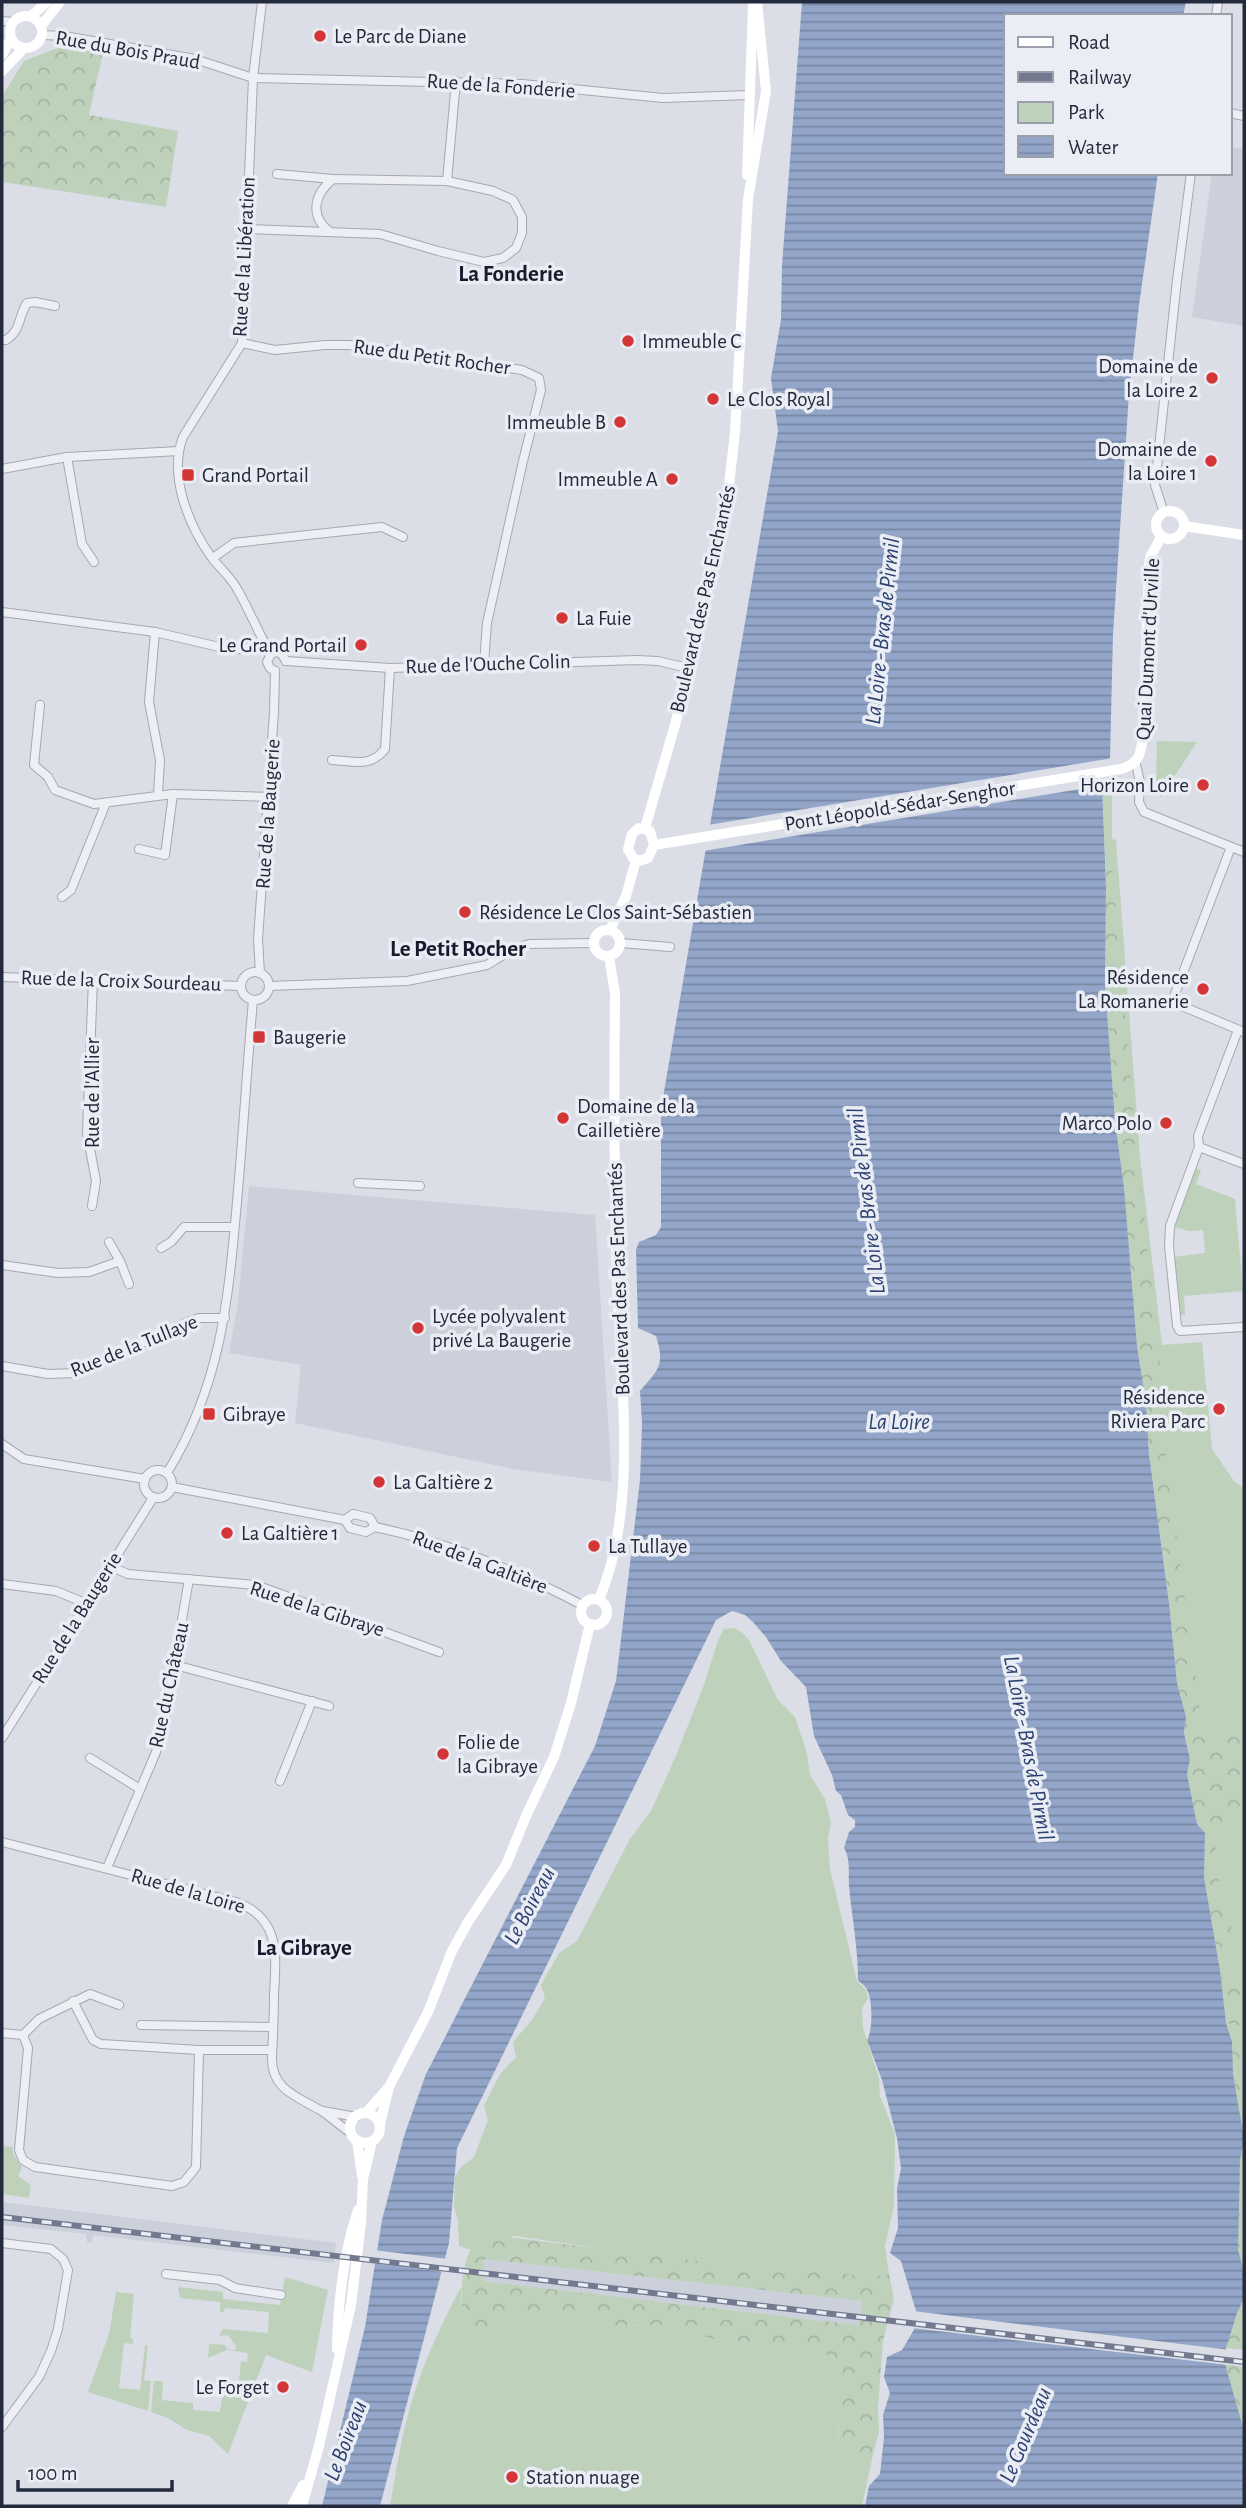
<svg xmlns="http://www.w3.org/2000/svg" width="1246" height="2508" font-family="'Alegreya Sans',sans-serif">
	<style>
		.built { fill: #ccd0db }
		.green { fill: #bed1bb }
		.forest { fill: url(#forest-crowns); fill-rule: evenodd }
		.water { fill: url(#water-rules) }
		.pier { fill: #dbdee6 }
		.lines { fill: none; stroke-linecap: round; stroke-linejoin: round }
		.street-casing { stroke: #a4a8b3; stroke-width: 10 }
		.street { stroke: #edeff4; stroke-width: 8 }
		.secondary { stroke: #fff; stroke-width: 10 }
		.rail-casing { stroke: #737a90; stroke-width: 6 }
		.rail { stroke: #eaedf4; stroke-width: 3.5; stroke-dasharray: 10; stroke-linecap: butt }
		.poi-dot { fill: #d43638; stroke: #eaedf4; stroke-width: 2.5 }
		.labels { text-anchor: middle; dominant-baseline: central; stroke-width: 7; stroke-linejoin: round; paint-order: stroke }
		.poi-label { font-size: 21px; fill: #242a3d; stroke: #eaedf4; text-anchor: start }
		.street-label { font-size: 21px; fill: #242a3d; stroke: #eaedf4 }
		.neighbourhood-label { font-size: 23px; font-weight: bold; fill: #171b2d; stroke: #eaedf4 }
		.water-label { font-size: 23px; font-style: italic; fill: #2d4272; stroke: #eaedf4 }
	</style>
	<defs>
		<pattern id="forest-crowns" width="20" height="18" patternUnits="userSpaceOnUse" patternTransform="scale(1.75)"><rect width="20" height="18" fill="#bed1bb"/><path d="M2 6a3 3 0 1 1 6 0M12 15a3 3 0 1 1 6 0" fill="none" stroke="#a3b4a2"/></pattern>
		<pattern id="water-rules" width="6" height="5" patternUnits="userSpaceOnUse" patternTransform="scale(1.75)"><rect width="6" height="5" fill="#93a6c9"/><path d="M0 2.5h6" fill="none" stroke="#7887a4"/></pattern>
	</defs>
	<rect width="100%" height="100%" fill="#dbdee6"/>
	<!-- built -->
	<g class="built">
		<path d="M1230,147l14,2v177l-52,-9 20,-144h18z"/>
		<path d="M249,1186l346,29 17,267 -99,-13 -218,-46 6,-58 -72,-12 9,-50z"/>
		<path d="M2,2202l334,41 -2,20 -241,-28 -1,8 -5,-1 -1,-8 -84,-9z"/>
		<path d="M484,2259l378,42 -3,24 -377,-44z"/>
	</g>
	<!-- green -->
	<g class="green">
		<path d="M1157,741l40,1 -36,55 -5,-7z"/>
		<path d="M1112,784v55l4,1 24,316 22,189 40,-3 10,107 22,32 10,8v783l-5,-48 1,-64 -14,-137 -57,-420 -51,-450 -16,-367z"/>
		<path d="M1197,1169l4,1 -5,14 39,15 8,92 -59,5 1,19h-6l-5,-58 31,-4 -2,-23 -14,1 -14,-4 -2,-4 20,-53z"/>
		<path d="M734,1628l9,5 7,9 28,58 17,17 12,36 3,22 15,24 6,24 -3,15 2,31 27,112 9,9 2,8 -6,11 1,19 16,51 1,17 15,38 -1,72 -9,40 4,28 -26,4 -14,-4 -178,-16 -44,-8 -24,-1 -88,-13 -34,7 -10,7 -12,-4 -1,-25 -4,-14 1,-30 4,-8 15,-12 14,-37 -4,-14 16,-32 16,-17 -3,-15 19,-22 13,-22 -4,-13 18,-32 18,-12 53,-102 21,-28 24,-53 29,-73 14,-45 6,-11z"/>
		<path d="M2,2146l10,1 2,9 8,11 -4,9 13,9 -2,13 -27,-4z"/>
		<path d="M285,2277l43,13 -16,82 -46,-17 -38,99 -19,-18 -22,-6 -19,-12 -17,-6 3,-31h9l-1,19 31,3v7l27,2 3,-21 15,1 3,-31 6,1 1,-9 -21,-3 -19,8 1,-14 16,1 2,4 8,1 1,-4 -8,-11 -9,1 4,-7 45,4 1,-21 -44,-4 -1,4h-4v-10l-40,-4 -2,-11 45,5v7l57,6z"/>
		<path d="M461,2287v18l31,30 9,-24h38l26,8 17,-4 28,11 53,-1 51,14 34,4 15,8 15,-3h34l25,12 2,98 34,-3 -11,51h-472c7,-40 13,-82 27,-121 12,-34 27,-66 44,-98z"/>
		<path d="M116,2292l18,2 -4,44 3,1v5l-9,-1 -5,45 21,2 5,-45 3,1 -4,34 7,1 -3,30 -60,-19 21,-58z"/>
	</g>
	<!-- forest -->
	<g class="forest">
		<path d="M63,46l40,6 -14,63 89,16 -12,76 -164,-25v-86l22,-35z"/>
		<path d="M1106,860l6,5 24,278 25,232 5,82 37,275 4,9 18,-9 19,-5v93l-28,20c0,11 -1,24 1,34 9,30 28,53 0,78l-13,-75 1,-44 -8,-9 -10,-50 3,-15 -6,-26 2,-16 -9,-34 -8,-80 -20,-149 -3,-51 -9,-57 -13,-158 -9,-67 -10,-137z"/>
		<path d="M1244,1969v57l-18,-3 -6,-52z"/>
		<path d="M1239,2041l5,9v222l-1,1 -5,-23v-63l2,-27 4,-21 -11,-65 -1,-32z"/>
		<path d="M501,2236l102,13 24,1 44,8 178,16 14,4 26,-4 5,25 -11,42 -5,66 1,24 -6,24 -34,4 -2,-99 -25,-12h-34l-15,3 -15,-8 -34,-4 -51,-14 -53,1 -28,-11 -17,4 -26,-8 -38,1 -9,23 -6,7c-6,-5 -17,-11 -21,-18 -7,-14 -3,-62 6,-75 6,-8 21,-11 30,-13zM484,2259l378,42 -3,24 -376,-44z"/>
		<path d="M1244,2298v52l-18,-2 11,-35z"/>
		<path d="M1225,2364l19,3v64l-19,-60z"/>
	</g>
	<!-- water -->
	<path class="water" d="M802,2h384l-3,14h-177v157h152l-19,132 -10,89 -16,240 -3,125 -8,27 4,100 -1,98 10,137 9,67 13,158 9,57 3,51 20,149 8,80 9,34 -2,16 6,26 -3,15 10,50 8,9 -1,44 16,94 6,52 6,19 1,32 11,65 -4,21 -2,90 6,22v26l-7,15 -11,35 -1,16 19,67v75h-379l4,-20 11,-12 4,-37 -1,-22 7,-22 -6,-16 3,-20 15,-7 17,-29 -18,-60 -11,-8 8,-25 -1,-39 4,-21 -4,-30 -15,-58 -15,-40c6,-9 6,-43 -1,-52 -2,-4 -6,-5 -8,-8 0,-32 -6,-62 -9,-94 -1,-13 2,-26 -5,-38l5,-16 6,-5v-7l-7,-5 -7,-20 -5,-4 -4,-16 -18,-39 -8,-49 -25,-26 -15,-24 -13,-15 -8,-7 -13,-4 -16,9 -259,528 -8,95 -69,263h-58l43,-179 17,-107 22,-84 22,-62 169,-328 21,-65 24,-201 2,-57 -2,-32c19,-22 25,-26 16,-55l-18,-8 -2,-78 3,-8 17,-7 5,-8v-118l117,-678 -7,-53 10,-58 1,-55z"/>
	<!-- pier -->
	<g class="pier">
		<path d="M1113,758l-8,27 -402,66 5,-26z"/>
		<path d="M373,2250l75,9 -3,13 -74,-9z"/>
		<path d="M913,2311l317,39 -2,15 -316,-37 4,-7z"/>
	</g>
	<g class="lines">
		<!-- street casing -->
		<g class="street-casing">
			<g id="street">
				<path d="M262,2l-9,76 -11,265 -59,94c-15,39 6,89 29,121 8,10 18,19 24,29 13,22 22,46 35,67"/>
				<path d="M1216,16l2,-14"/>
				<path d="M2,21l12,1"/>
				<path d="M42,35l22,1 131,23 58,19 269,6 141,14 86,-3"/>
				<path d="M1230,113l14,3"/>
				<path d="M277,174l56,5"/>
				<path d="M447,181l9,-100"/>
				<path d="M247,229l133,5 58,17 46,11 19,-4 13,-10 6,-15v-16l-9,-17 -20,-9 -46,-10 -114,-2c-19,15 -24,37 -3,53"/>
				<path d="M2,340h4c15,-9 12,-23 21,-37l8,-1 20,4"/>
				<path d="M242,343l33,7 50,-5h25l172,25 17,8 2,12 -18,71 -36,162 -3,41"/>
				<path d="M67,457l15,87 12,18"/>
				<path d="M2,469l65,-12 112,-6"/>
				<path d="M1164,513l-9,-28 22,-205 14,-107"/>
				<path d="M213,558l21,-15 148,-16 21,10"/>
				<path d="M2,612l153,20 77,18 33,-5"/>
				<path d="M155,632l-6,70 11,58 -2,35"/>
				<path d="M271,654l-4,8 3,6 5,3"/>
				<path d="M271,654l5,-2 5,1 5,8"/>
				<path d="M286,661l104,7 247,-8 21,1 30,7"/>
				<path d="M40,705l-6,60 14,12 7,13 39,14 79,-10 96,3"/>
				<path d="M332,760c22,1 38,8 53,-11l5,-81"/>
				<path d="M1136,764l4,18 -1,20 5,10 100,40"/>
				<path d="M1231,847l-58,152 4,5 67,28"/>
				<path d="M139,849l26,6 8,-61"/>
				<path d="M62,897l9,-7 35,-87"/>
				<path d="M621,943l49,4"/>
				<circle cx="255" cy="986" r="14"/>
				<path d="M260,973l-2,-34 16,-227 1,-41"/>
				<path d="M2,977l239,9"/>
				<path d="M269,986l138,-5 80,-16 26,-16 16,-5 65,-1"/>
				<path d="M1238,1030l-40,106 1,11 -29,79 -1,20 8,80 3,5 64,-4"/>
				<path d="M1199,1147l45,17"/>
				<path d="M358,1183l62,3"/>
				<path d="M92,1206l4,-25 -9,-48 6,-153"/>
				<path d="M109,1242l11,19"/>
				<path d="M161,1248l10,-6 13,-15h50"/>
				<path d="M2,1265l56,8 31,-1 31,-11 9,23"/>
				<path d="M2,1366l46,8 28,-1 114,-52 9,-3h26"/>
				<path d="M2,1444l22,15 121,20"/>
				<circle cx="158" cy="1484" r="14"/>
				<path d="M167,1473c54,-88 61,-171 70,-271 6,-67 10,-134 16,-202"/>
				<path d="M172,1487l173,33 8,-6 17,4 5,9"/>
				<path d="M345,1520l5,8 16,4 9,-5c69,14 145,45 207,78"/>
				<path d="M109,1566l19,8 128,11 183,67"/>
				<path d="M2,1584l54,7 29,12"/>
				<path d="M175,1665l154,41"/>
				<path d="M2,1738l151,-240"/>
				<path d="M90,1758l50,31"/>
				<path d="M280,1781l32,-80"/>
				<path d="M2,1842l234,60c45,16 40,53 38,93 0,21 -1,41 -2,62 -1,32 24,39 48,53 11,7 20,16 31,23"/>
				<path d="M107,1868l49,-116 9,-33 24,-140"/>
				<path d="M73,2001l20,39 8,4 98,6h73"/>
				<path d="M141,2025l132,2"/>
				<path d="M2,2033l21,2"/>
				<path d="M23,2035l5,13 -9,102 4,10 12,7 137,19 12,-4 12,-15 3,-117"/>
				<path d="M23,2035l16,-16 51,-25 29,11"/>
				<path d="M323,2111l33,6"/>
				<path d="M2,2243l49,6 12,10 5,11 -10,59 -7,22 -12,26 -37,50"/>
				<path d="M166,2274l54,6 15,8 46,7"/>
			</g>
		</g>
		<!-- street -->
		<use href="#street" class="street"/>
		<!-- secondary -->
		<g class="secondary">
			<circle cx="26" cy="32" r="16"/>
			<path d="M31,16l16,-14"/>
			<path d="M41,26l19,-24"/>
			<path d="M2,55l9,-17"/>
			<path d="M2,71l22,-23"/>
			<path d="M747,175l6,-169"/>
			<circle cx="1170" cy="525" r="14"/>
			<path d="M1184,526l60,9"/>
			<path d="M639,828l11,3 4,14 -6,13 -9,3 -6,-3 -5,-9 4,-15z"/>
			<path d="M645,828l30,-103 51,-213 9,-80 13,-233 18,-108 -9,-89"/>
			<path d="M654,845l467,-76c19,-6 20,-15 22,-34l6,-168 1,-10 12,-21"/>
			<circle cx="607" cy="943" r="13"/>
			<path d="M610,930l16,-34 10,-36"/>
			<circle cx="594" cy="1612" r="13"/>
			<path d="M599,1599c40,-91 21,-221 18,-320 -3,-95 -3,-191 -2,-286l-6,-36"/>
			<path d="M366,2113l21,-24"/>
			<circle cx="365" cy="2128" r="15"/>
			<path d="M380,2124l9,-37 39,-75 24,-61 16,-29 38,-57 20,-49 28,-59 17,-54 19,-79"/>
			<path d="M357,2140l5,36"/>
			<path d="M337,2349c1,-47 6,-95 21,-139"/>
			<path d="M292,2506l11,-21"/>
			<path d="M302,2506l17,-60 32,-141 10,-82 2,-44 9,-38"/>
		</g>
		<!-- rail casing -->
		<g class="rail-casing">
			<path id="rail" d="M2,2217l1242,145"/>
		</g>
		<!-- rail -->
		<use href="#rail" class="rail"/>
	</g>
	<!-- markers -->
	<g class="poi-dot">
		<circle cx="320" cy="36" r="7"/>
		<circle cx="628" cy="341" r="7"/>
		<circle cx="1212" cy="378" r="7"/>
		<circle cx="713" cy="399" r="7"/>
		<circle cx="620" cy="422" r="7"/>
		<circle cx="1211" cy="461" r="7"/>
		<rect x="181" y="468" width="14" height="14" rx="3.5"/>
		<circle cx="672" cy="479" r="7"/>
		<circle cx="562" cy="618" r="7"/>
		<circle cx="361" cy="645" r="7"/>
		<circle cx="1203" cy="785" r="7"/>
		<circle cx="465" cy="912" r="7"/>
		<circle cx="1203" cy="989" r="7"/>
		<rect x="252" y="1030" width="14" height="14" rx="3.5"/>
		<circle cx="563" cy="1118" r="7"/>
		<circle cx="1166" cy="1123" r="7"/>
		<circle cx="418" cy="1328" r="7"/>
		<circle cx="1219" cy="1409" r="7"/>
		<rect x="202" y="1407" width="14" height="14" rx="3.5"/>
		<circle cx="379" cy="1482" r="7"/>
		<circle cx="227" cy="1533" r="7"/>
		<circle cx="594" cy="1546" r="7"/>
		<circle cx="443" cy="1754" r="7"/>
		<circle cx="283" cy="2387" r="7"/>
		<circle cx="512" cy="2477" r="7"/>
	</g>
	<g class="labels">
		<!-- poi labels -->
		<g class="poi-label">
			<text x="334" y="36">Le Parc de Diane</text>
			<text x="642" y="341">Immeuble C</text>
			<text x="1198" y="366" text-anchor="end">Domaine de<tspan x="1198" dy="24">la Loire 2</tspan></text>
			<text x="727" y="399">Le Clos Royal</text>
			<text x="606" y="422" text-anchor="end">Immeuble B</text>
			<text x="1197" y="449" text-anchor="end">Domaine de<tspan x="1197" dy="24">la Loire 1</tspan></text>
			<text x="202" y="475">Grand Portail</text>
			<text x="658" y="479" text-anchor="end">Immeuble A</text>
			<text x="576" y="618">La Fuie</text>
			<text x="347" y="645" text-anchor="end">Le Grand Portail</text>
			<text x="1189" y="785" text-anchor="end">Horizon Loire</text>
			<text x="479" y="912">Résidence Le Clos Saint-Sébastien</text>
			<text x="1189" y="977" text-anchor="end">Résidence<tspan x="1189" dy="24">La Romanerie</tspan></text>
			<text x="273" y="1037">Baugerie</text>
			<text x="577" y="1106">Domaine de la<tspan x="577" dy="24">Cailletière</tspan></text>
			<text x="1152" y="1123" text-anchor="end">Marco Polo</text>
			<text x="432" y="1316">Lycée polyvalent<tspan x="432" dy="24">privé La Baugerie</tspan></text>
			<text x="1205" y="1397" text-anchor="end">Résidence<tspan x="1205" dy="24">Riviera Parc</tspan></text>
			<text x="223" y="1414">Gibraye</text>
			<text x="393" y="1482">La Galtière 2</text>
			<text x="241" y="1533">La Galtière 1</text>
			<text x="608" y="1546">La Tullaye</text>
			<text x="457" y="1742">Folie de<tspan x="457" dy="24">la Gibraye</tspan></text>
			<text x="269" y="2387" text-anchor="end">Le Forget</text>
			<text x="526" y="2477">Station nuage</text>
		</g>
		<!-- street labels -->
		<g class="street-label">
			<text transform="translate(128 50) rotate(10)">Rue du Bois Praud</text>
			<text transform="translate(501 86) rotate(4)">Rue de la Fonderie</text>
			<text transform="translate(244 257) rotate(-87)">Rue de la Libération</text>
			<text transform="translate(432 357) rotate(8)">Rue du Petit Rocher</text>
			<text transform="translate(703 599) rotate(-77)">Boulevard des Pas Enchantés</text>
			<text transform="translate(1148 649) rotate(-87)">Quai Dumont d'Urville</text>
			<text transform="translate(488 664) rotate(-2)">Rue de l'Ouche Colin</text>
			<text transform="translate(900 806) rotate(-9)">Pont Léopold-Sédar-Senghor</text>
			<text transform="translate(268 814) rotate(-86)">Rue de la Baugerie</text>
			<text transform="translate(121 981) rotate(2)">Rue de la Croix Sourdeau</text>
			<text transform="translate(92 1093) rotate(-90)">Rue de l'Allier</text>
			<text transform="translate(619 1279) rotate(-92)">Boulevard des Pas Enchantés</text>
			<text transform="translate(134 1346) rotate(-22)">Rue de la Tullaye</text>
			<text transform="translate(480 1562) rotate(21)">Rue de la Galtière</text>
			<text transform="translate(317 1609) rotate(18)">Rue de la Gibraye</text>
			<text transform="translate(77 1618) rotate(-58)">Rue de la Baugerie</text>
			<text transform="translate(169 1685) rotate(-78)">Rue du Château</text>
			<text transform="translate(188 1891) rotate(16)">Rue de la Loire</text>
		</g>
		<!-- neighbourhood labels -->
		<g class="neighbourhood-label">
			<text x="511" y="274">La Fonderie</text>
			<text x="458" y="949">Le Petit Rocher</text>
			<text x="304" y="1948">La Gibraye</text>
		</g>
		<!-- water labels -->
		<g class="water-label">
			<text transform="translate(883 631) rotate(-84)">La Loire - Bras de Pirmil</text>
			<text transform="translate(867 1201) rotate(-97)">La Loire - Bras de Pirmil</text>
			<text x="899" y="1422">La Loire</text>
			<text transform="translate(1028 1748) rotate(79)">La Loire - Bras de Pirmil</text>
			<text transform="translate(530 1906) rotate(-62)">Le Boireau</text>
			<text transform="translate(1026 2435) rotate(-67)">Le Gourdeau</text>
			<text transform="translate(346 2441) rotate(-69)">Le Boireau</text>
		</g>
	</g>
	<!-- border -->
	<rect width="1246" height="2508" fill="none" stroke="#242a3d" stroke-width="7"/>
	<!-- legend -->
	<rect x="1004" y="14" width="228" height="161" fill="#eaedf4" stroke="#9b9fab" stroke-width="2"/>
	<rect x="1018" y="37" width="35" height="10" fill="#ffffff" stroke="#9b9fab" stroke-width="2"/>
	<text x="1068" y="49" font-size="21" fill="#242a3d">Road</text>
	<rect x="1018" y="72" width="35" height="10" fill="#737a90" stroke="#9b9fab" stroke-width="2"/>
	<text x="1068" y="84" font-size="21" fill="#242a3d">Railway</text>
	<rect x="1018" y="102" width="35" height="21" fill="#bed1bb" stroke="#9b9fab" stroke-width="2"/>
	<text x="1068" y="119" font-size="21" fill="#242a3d">Park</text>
	<rect x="1018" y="136" width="35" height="21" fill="url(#water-rules)" stroke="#9b9fab" stroke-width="2"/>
	<text x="1068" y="154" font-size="21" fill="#242a3d">Water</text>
	<!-- scale -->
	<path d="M18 2480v10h154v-10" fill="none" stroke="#242a3d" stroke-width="3.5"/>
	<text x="28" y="2480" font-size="21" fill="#242a3d" stroke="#eaedf4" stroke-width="5" paint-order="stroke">100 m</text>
</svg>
